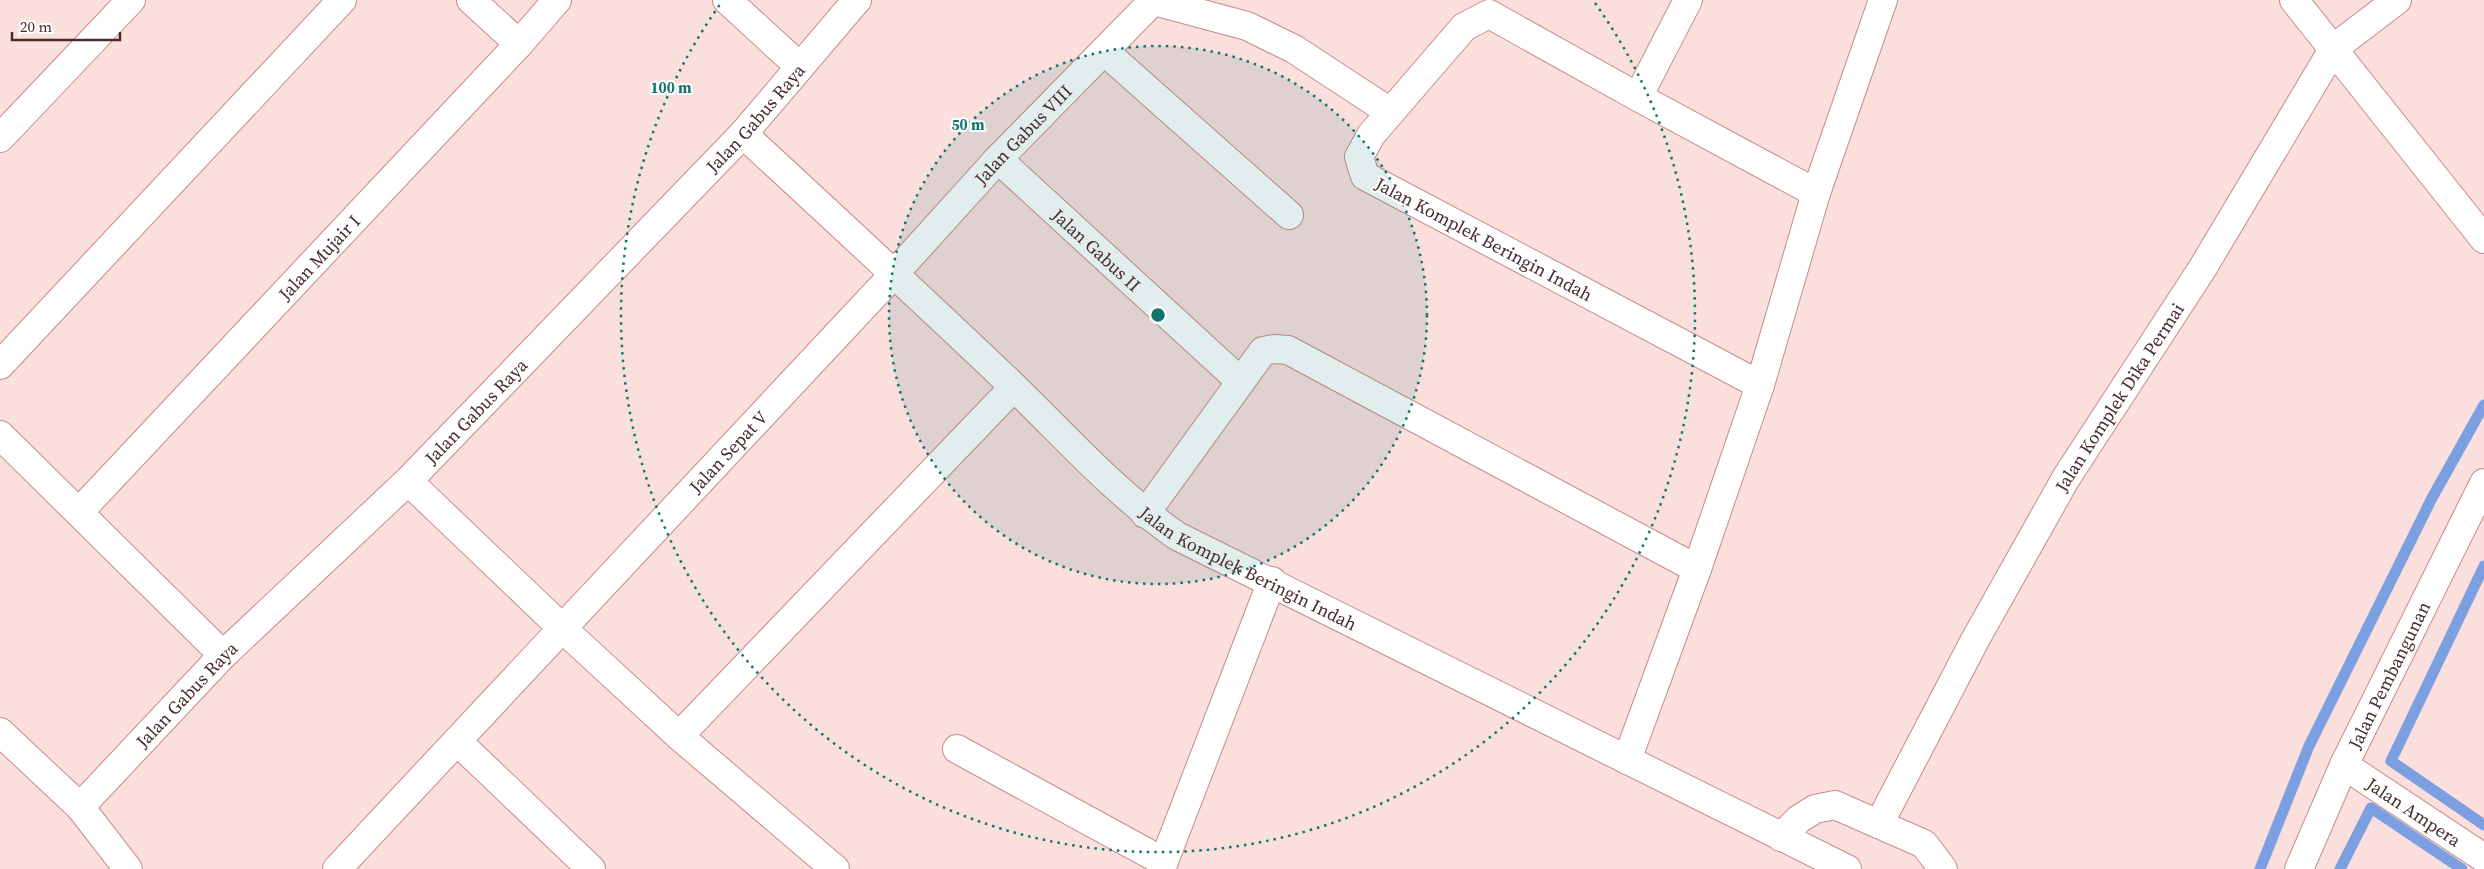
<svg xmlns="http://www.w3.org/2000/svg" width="2484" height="869" font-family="'Source Serif 4',serif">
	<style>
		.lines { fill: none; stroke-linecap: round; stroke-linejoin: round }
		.stream { stroke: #7c9fe2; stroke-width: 11 }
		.street-casing { stroke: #c98a87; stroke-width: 30 }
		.street { stroke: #fff; stroke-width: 28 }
		.ring { fill: none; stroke: #0f766e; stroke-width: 2.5; stroke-dasharray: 2.5 5 }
		.labels { text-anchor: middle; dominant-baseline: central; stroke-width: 4; stroke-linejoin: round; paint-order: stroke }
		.street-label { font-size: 18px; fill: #462c2a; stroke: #fff }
		.centre { fill: #0f766e; stroke: #fff; stroke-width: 2.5 }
		.ring-label { font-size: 15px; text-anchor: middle; font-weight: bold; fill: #0f766e; stroke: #fff; stroke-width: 4; stroke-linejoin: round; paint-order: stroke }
	</style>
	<rect width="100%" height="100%" fill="#fbdfdd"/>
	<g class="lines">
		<!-- stream -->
		<g class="stream">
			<path d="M2484,566l-93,195 93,64"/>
			<path d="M2260,869l49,-123 123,-248 52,-93"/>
			<path d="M2340,869l31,-61 91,61"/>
		</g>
		<!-- street casing -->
		<g class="street-casing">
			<g id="street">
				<path d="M471,0l48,44"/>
				<path d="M727,0l73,67"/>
				<path d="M2294,0l190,239"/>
				<path d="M1154,1l93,25 47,23 96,63"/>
				<path d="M1104,51l185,164"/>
				<path d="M1638,97l50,-97"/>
				<path id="s1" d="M743,134c90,83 180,166 269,251 56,54 101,106 165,151l670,333"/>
				<path d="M0,138l131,-138"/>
				<path id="s2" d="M998,159l242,222"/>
				<path d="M0,365l342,-365"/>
				<path d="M1760,385l-395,-209 -6,-19 12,-22 93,-108 25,-13 149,83 178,96"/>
				<path d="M0,435l223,220"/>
				<path d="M408,481l154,147 117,108 156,133"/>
				<path id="s3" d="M79,512l440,-468 38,-44"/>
				<path d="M1145,514l118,-163 11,-2 14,1 409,219"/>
				<path d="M0,732l80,75 48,62"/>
				<path d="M679,736l335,-349"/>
				<path d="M457,741l134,128"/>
				<path d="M957,749l207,113"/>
				<path d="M1627,760l70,-191 63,-184 56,-192 67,-193"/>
				<path id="s4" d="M2344,765l140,93"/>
				<path id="s5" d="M80,807l143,-152 185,-174 335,-347 114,-134"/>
				<path id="s6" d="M1879,824l96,-184 91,-162 136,-209 132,-221 63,-48"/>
				<path d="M1781,837l18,-18 16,-10 20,-4 89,39 19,25"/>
				<path id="s7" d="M337,869l557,-595 104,-115 156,-159"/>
				<path d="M1161,869l111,-288"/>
				<path id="s8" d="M2299,869l45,-104 140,-282"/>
			</g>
		</g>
		<!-- street -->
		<use href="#street" class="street"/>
	</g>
	<!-- distance rings -->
	<circle cx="1158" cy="315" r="269" fill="#0f766e" fill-opacity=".12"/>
	<g class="ring">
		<circle cx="1158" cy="315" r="269"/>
		<path d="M1595 3A537 537 0 1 1 721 3"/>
	</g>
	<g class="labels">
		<!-- street labels -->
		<g class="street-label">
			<text stroke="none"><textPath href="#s5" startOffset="965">Jalan Gabus Raya</textPath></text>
			<text stroke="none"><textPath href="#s7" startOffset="1005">Jalan Gabus VIII</textPath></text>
			<text transform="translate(1484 239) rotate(28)">Jalan Komplek Beringin Indah</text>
			<text stroke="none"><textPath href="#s2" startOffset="134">Jalan Gabus II</textPath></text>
			<text stroke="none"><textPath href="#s3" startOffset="350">Jalan Mujair I</textPath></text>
			<text stroke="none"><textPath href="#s6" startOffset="490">Jalan Komplek Dika Permai</textPath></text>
			<text stroke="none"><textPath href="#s5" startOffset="560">Jalan Gabus Raya</textPath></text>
			<text stroke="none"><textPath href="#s7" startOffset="572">Jalan Sepat V</textPath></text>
			<text stroke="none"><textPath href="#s1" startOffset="670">Jalan Komplek Beringin Indah</textPath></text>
			<text stroke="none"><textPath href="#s8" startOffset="214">Jalan Pembangunan</textPath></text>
			<text stroke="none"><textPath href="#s5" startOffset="155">Jalan Gabus Raya</textPath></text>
			<text stroke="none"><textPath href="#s4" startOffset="84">Jalan Ampera</textPath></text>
		</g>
	</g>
	<circle cx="1158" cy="315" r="8" class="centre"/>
	<g class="ring-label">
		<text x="671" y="93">100 m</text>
		<text x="968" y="130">50 m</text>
	</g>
	<!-- scale -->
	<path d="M12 32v8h108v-8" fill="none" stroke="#462c2a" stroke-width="2.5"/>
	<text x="20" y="32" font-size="15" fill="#462c2a" stroke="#ffffff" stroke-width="4" paint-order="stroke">20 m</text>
</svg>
